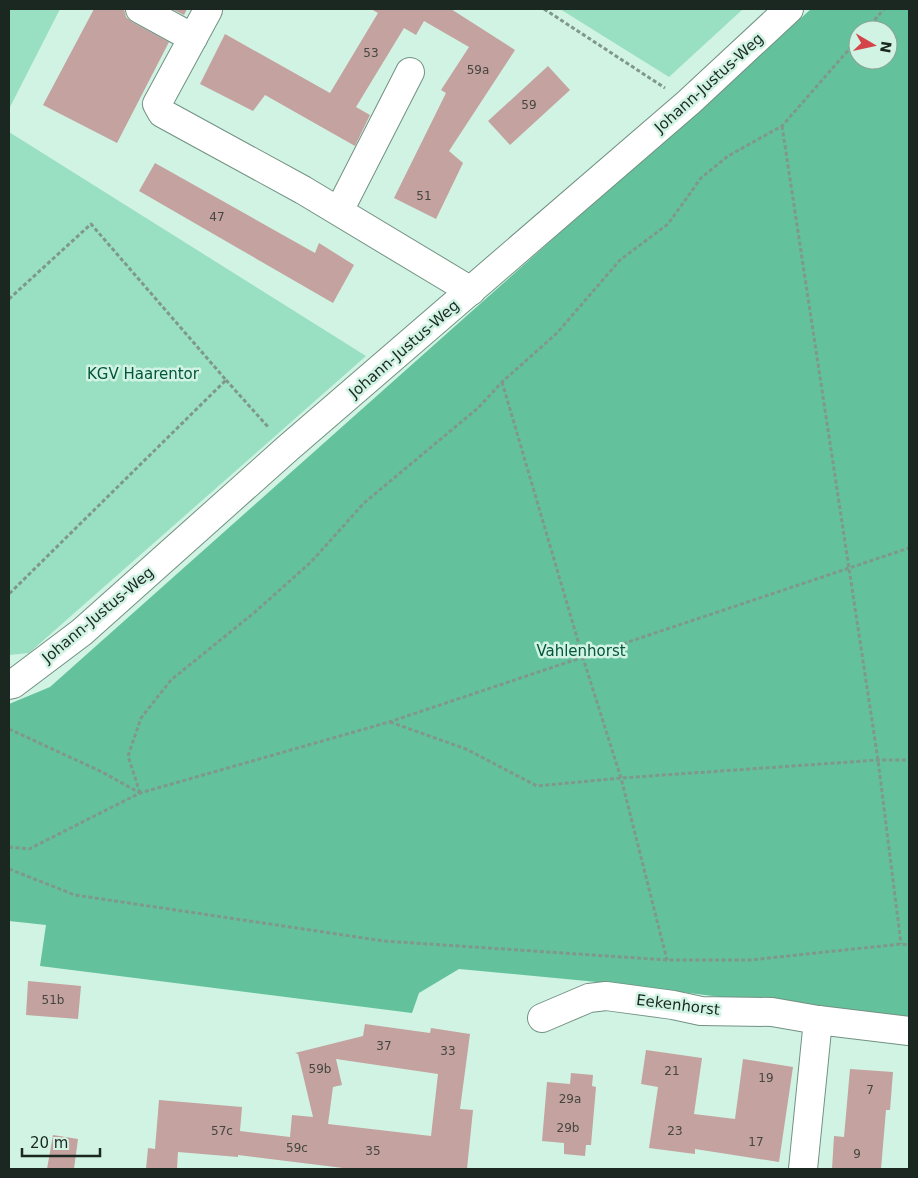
<svg xmlns="http://www.w3.org/2000/svg" width="918" height="1178" font-family="'DejaVu Sans',sans-serif">
	<style>
		.green { fill: #99dfc1 }
		.forest { fill: #63c29c; fill-rule: evenodd }
		.building { fill: #c4a29f; fill-rule: evenodd }
		.lines { fill: none; stroke-linecap: round; stroke-linejoin: round }
		.minor-casing { stroke: #729183; stroke-width: 30 }
		.path { stroke: #7f988c; stroke-width: 3; stroke-dasharray: 4 2.5; stroke-linecap: butt }
		.minor { stroke: #fff; stroke-width: 28 }
		.labels { text-anchor: middle; dominant-baseline: central; stroke-width: 5; stroke-linejoin: round; paint-order: stroke }
		.number-label { font-size: 12px; fill: #454641 }
		.street-label { font-size: 15px; fill: #1b2822; stroke: #d1f3e3 }
		.park-label { font-size: 15px; fill: #03553c; stroke: #d1f3e3 }
	</style>
	<rect width="100%" height="100%" fill="#d1f3e3"/>
	<!-- green -->
	<g class="green">
		<path d="M9,9h51l-51,100z"/>
		<path d="M560,9h183l-74,68z"/>
		<path d="M9,132l357,224 -337,297 -20,2z"/>
	</g>
	<!-- forest -->
	<path class="forest" d="M811,9h98v1012l-291,-37 -159,-15 -40,24 -7,20 -372,-47 6,-41 -37,-4v-217l41,-17zM858,30h30v30h-30z"/>
	<!-- building -->
	<g class="building">
		<path d="M94,9h30l2,8 6,5 37,20 -52,101 -74,-38z"/>
		<path d="M172,9h15l-3,6z"/>
		<path d="M371,9h80l64,41 -66,101 14,12 -27,56 -42,-21 52,-105 -5,-3 28,-43 -45,-26 -8,14 -12,-7 -48,79 14,8 -15,31 -90,-51 -12,16 -53,-27 25,-50 105,59 48,-80z"/>
		<path d="M548,66l22,24 -60,55 -22,-24z"/>
		<path d="M155,163l160,90 4,-10 35,22 -21,38 -194,-112z"/>
		<path d="M28,981l53,5 -3,33 -52,-4z"/>
		<path d="M365,1024l65,9 1,-5 39,6 -10,75 13,1 -6,59h-116l-113,-14v2l-60,-5 -1,17h-31l2,-21 7,1 4,-49 83,7 -2,24 50,6 2,-22 21,2 -15,-63 -3,-1 68,-17zM336,1059l102,15 -7,62 -103,-12 5,-37 9,-2z"/>
		<path d="M646,1050l56,8 -8,56 41,5 8,-60 50,8 -14,95 -84,-13v5l-46,-6 9,-61 -17,-3z"/>
		<path d="M850,1069l43,3 -3,38h-4l-5,59h-49l2,-33 10,1z"/>
		<path d="M571,1073l22,2 -1,11 4,1 -5,58h-5l-1,11 -21,-2v-11l-22,-2 5,-59 23,2z"/>
		<path d="M53,1135l25,4 -4,30h-27z"/>
	</g>
	<g class="lines">
		<!-- minor casing -->
		<g class="minor-casing">
			<g id="minor">
				<path d="M140,9l53,29"/>
				<path d="M208,10l-51,94 5,9 141,77 168,101"/>
				<path d="M339,211l71,-139"/>
				<path d="M9,685l4,-1 69,-52 206,-184 401,-346 100,-93"/>
				<path d="M542,1018l47,-20 17,-2 67,9 28,6 71,1 46,8 91,11"/>
				<path d="M803,1169l15,-149"/>
			</g>
		</g>
		<!-- path -->
		<g class="path">
			<path d="M544,9l121,79"/>
			<path d="M866,30l18,-21"/>
			<path d="M782,126l96,634 23,184"/>
			<path d="M9,299l82,-75 135,156 -217,214"/>
			<path d="M226,380l43,48"/>
			<path d="M502,382l81,276 38,120 46,182"/>
			<path d="M390,722l76,27 71,37 84,-8 257,-18h31"/>
			<path d="M9,729l93,43 38,21"/>
			<path d="M140,793l-12,-37 13,-38 30,-38 84,-68 56,-50 53,-59 114,-95 24,-26 55,-49 63,-73 48,-36 33,-46 27,-22 54,-30 76,-87"/>
			<path d="M9,847l20,2 111,-56 249,-71 520,-174"/>
			<path d="M9,869l66,26 309,46 283,19h83l151,-16 8,1"/>
		</g>
		<!-- minor -->
		<use href="#minor" class="minor"/>
	</g>
	<g class="labels">
		<!-- number labels -->
		<g class="number-label">
			<text x="371" y="53">53</text>
			<text x="478" y="70">59a</text>
			<text x="529" y="105">59</text>
			<text x="424" y="196">51</text>
			<text x="217" y="217">47</text>
			<text x="53" y="1000">51b</text>
			<text x="384" y="1046">37</text>
			<text x="448" y="1051">33</text>
			<text x="320" y="1069">59b</text>
			<text x="672" y="1071">21</text>
			<text x="766" y="1078">19</text>
			<text x="870" y="1090">7</text>
			<text x="570" y="1099">29a</text>
			<text x="568" y="1128">29b</text>
			<text x="222" y="1131">57c</text>
			<text x="675" y="1131">23</text>
			<text x="756" y="1142">17</text>
			<text x="297" y="1148">59c</text>
			<text x="373" y="1151">35</text>
			<text x="857" y="1154">9</text>
		</g>
		<!-- street labels -->
		<g class="street-label">
			<text transform="translate(709 83) rotate(-42)">Johann-Justus-Weg</text>
			<text transform="translate(404 349) rotate(-41)">Johann-Justus-Weg</text>
			<text transform="translate(98 615) rotate(-40)">Johann-Justus-Weg</text>
			<text transform="translate(678 1005) rotate(7)">Eekenhorst</text>
		</g>
		<!-- park labels -->
		<g class="park-label">
			<text x="143" y="374">KGV Haarentor</text>
			<text x="581" y="651">Vahlenhorst</text>
		</g>
	</g>
	<!-- border -->
	<rect width="918" height="1178" fill="none" stroke="#1b2822" stroke-width="20"/>
	<!-- north arrow -->
	<g transform="translate(873 45) rotate(99)"><circle r="24" fill="#d1f3e3" stroke="#88a296"/>
	<path d="M0-4L9 19L0 12L-9 19Z" fill="#d44449"/>
	<text y="-8" font-size="14" font-weight="bold" text-anchor="middle" fill="#1b2822">N</text>
	</g>
	<!-- scale -->
	<path d="M22 1148v8h78v-8" fill="none" stroke="#1b2822" stroke-width="2.5"/>
	<text x="30" y="1148" font-size="15" fill="#1b2822" stroke="#d1f3e3" stroke-width="4" paint-order="stroke">20 m</text>
</svg>
